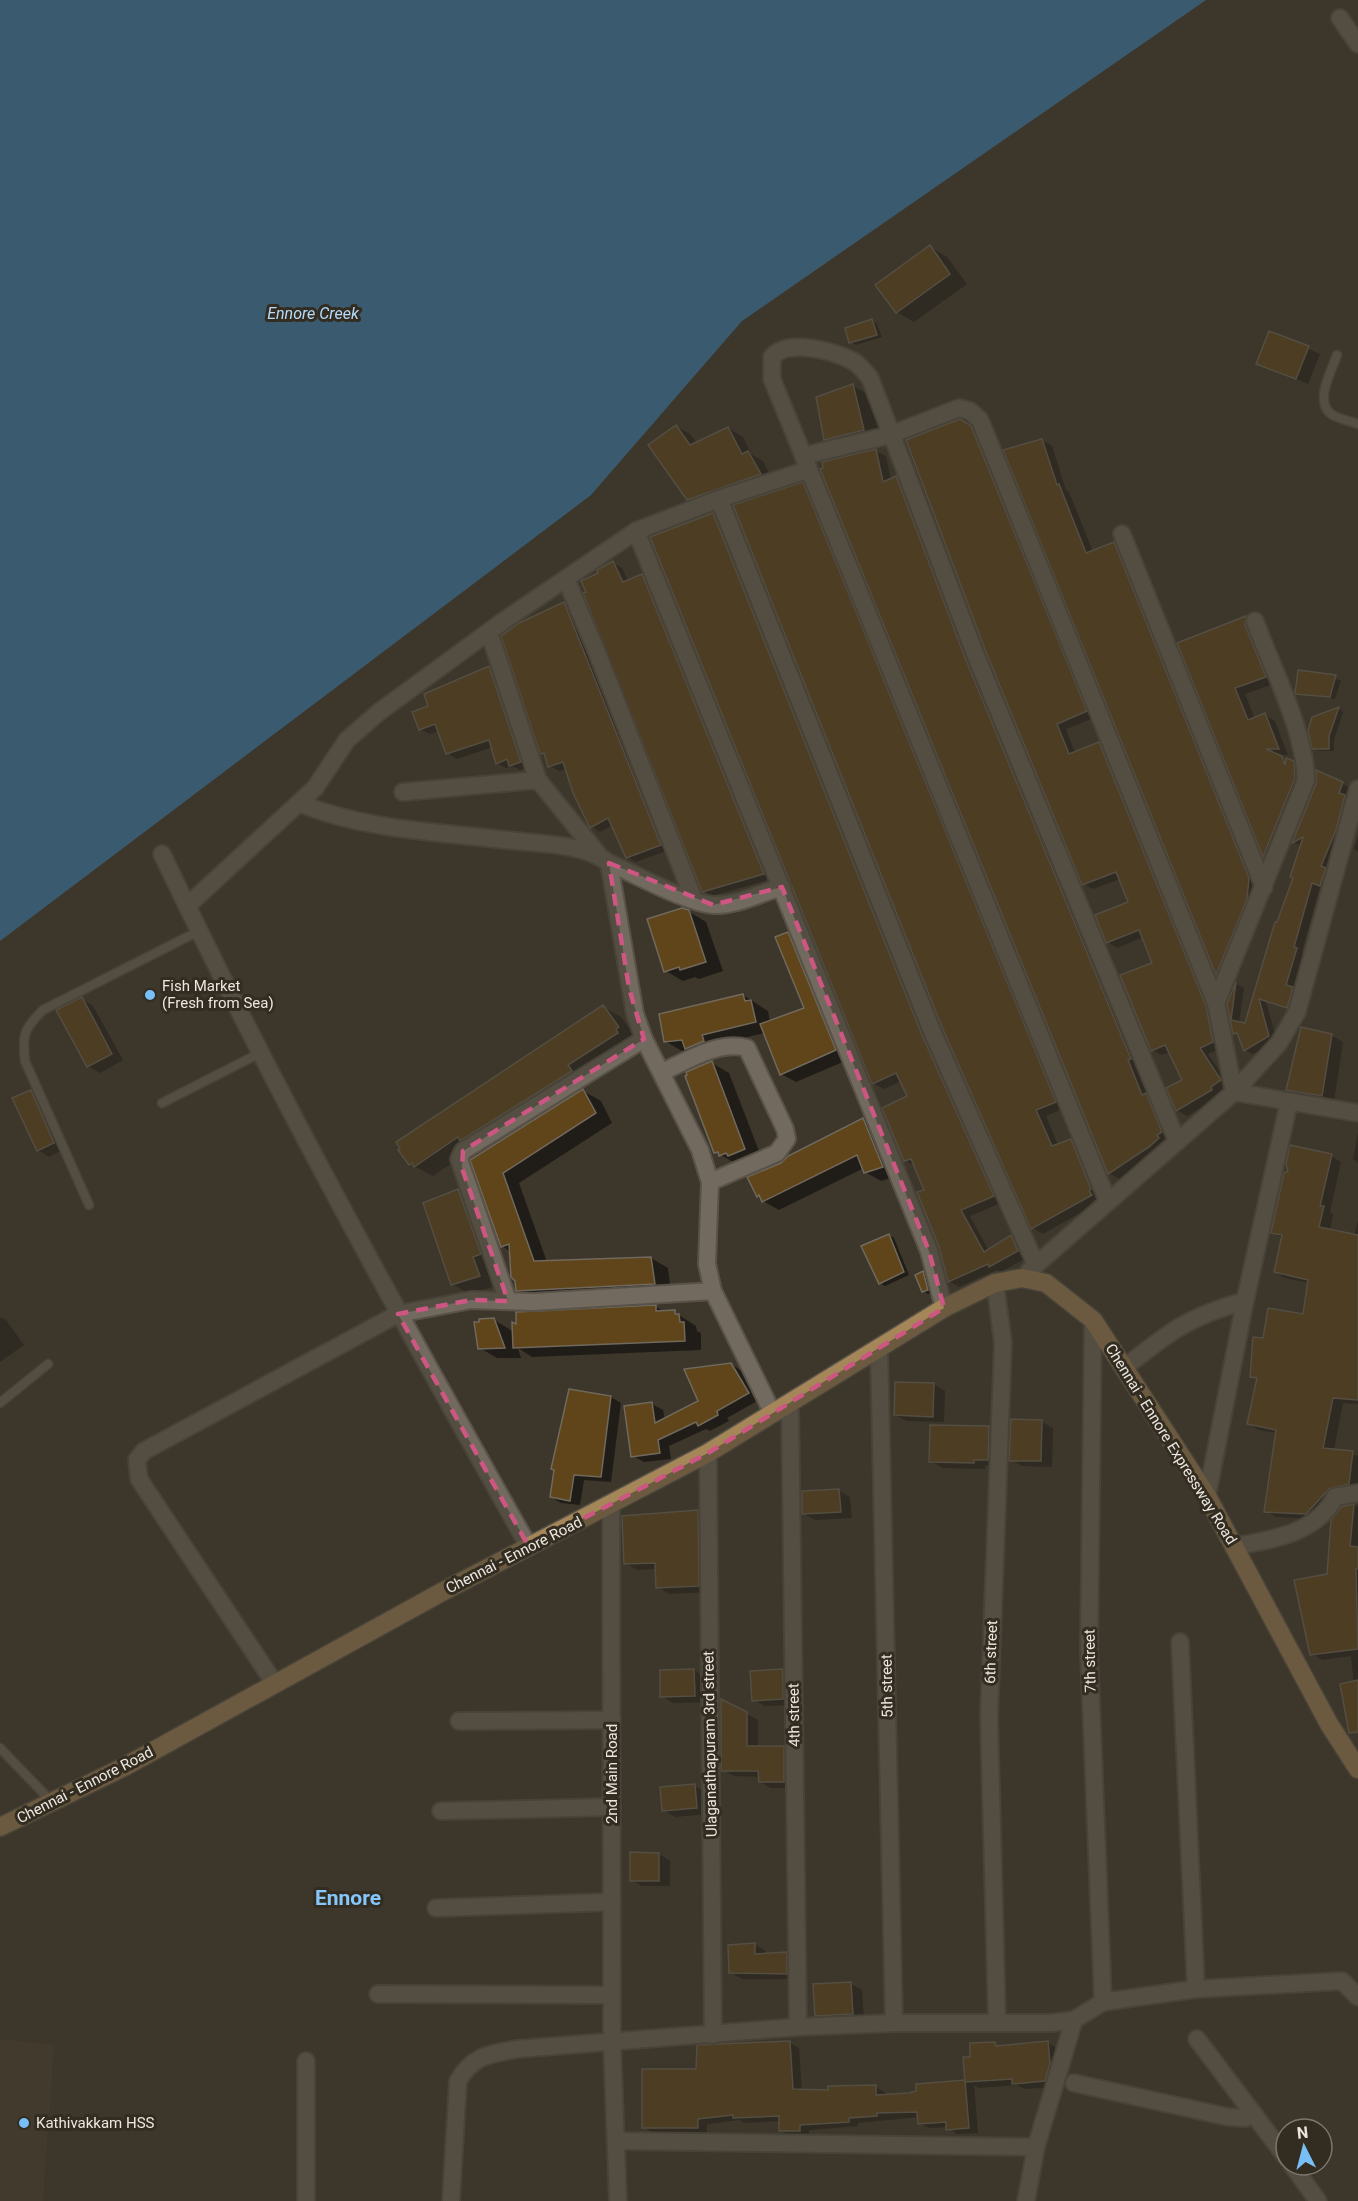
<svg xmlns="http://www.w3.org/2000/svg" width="1358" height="2201" font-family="Roboto,sans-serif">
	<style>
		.built { fill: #4a3f2e }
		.water { fill: #3987c0 }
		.shadow { fill: #0007 }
		.building { fill: #5f4519; stroke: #71695d; stroke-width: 1.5 }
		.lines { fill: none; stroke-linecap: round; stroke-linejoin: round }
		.lane-casing { stroke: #585248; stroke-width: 11 }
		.street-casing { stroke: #585248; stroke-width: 20 }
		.primary-casing { stroke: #585248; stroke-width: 21 }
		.lane { stroke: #726a5e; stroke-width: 8 }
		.street { stroke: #726a5e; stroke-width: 16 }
		.primary { stroke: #a48658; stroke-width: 18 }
		.marked { fill: none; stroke: #ce5683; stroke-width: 4.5; stroke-dasharray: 12 8; stroke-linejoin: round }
		.poi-dot { fill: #78bff7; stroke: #332c21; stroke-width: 2 }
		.labels { text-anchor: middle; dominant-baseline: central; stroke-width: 6; stroke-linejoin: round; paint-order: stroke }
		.poi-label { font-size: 15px; fill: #ebe7e0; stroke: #332c21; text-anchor: start }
		.street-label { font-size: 15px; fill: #ebe7e0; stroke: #332c21 }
		.water-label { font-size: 16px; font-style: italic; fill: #b6dbfa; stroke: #332c21 }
		.district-label { font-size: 21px; font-weight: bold; fill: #85c6fb; stroke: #332c21 }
	</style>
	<rect width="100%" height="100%" fill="#3d362b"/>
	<!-- built -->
	<path class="built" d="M0,2039l54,6 -11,156h-43z"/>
	<!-- water -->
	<path class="water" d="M0,0h1206l-464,321 -151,174 -591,446z"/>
	<!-- shadow -->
	<g class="shadow">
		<path d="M930,247l17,10 20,27 -53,38 -17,-10z"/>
		<path d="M872,321l5,3 5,13 -26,8 -5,-3z"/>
		<path d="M1270,333l50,21 -12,30 -50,-21z"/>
		<path d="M853,386l18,10 10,44 -38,9 -17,-10z"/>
		<path d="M959,421l22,13 115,283 -30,12 9,24 24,-10 10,6 106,264 7,35 -14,6 22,32 -10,7 1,3 -34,20 -10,-6 7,-29 -14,-29 -8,3 -10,-5 2,-87 -11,-26 -26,11 -9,-6 22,-39 -10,-24 -27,10 -10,-6z"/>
		<path d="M676,426l15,9 6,8 31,-15 15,9 8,17 12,7 11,22 -71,25 -15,-9z"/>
		<path d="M1042,440l10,6 14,44 3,2 24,60 21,-8 10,6 135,335 -32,94 -10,-5 -212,-523z"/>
		<path d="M876,451l10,5 5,24 5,-2 10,6 243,613 7,4 15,37 -11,14 -41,27 -10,-6 -287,-703z"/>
		<path d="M803,484l10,6 252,618 -19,8 12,29 13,-4 10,6 20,54 -58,33 -10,-6z"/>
		<path d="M713,514l10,6 280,682 -33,14 19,35 22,-14 11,6 6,14 -27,15 -4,-2 -38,17 -10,-6 -23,-91 -10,-23 -11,-7 4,-63 -7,-16 -18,8 -11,-6z"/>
		<path d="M613,563l9,5 6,13 14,-6 9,5 121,299 -60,17 -9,-5z"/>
		<path d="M564,604l9,5 96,241 -33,12 -9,-5 -14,-32 -13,7 -8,-5 -25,-58 -8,2 -9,-5 -4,-10 -4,-3z"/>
		<path d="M1246,618l10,6 20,59 -31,11 10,25 10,-4 10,6 13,34h-13l29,14 -30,93 -9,-6 -86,-213z"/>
		<path d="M489,668l9,5 31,94 -9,3 -8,-4 -6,2 -9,-5 -4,-16 -36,12 -10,-6 -8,-22 -9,3 -10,-5 10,-22z"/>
		<path d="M1299,672l42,8 -6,19 -38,-6z"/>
		<path d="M1339,709l4,3 -9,28v11h-15l-5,-3 -1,-30z"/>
		<path d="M1317,773l34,15 -22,102 -9,-3 -18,65 3,2 -11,36 7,4 -6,17 -29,-9 11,39 -24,13 -8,-4 -5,-13 -6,-4 -6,-29 9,-20 7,4 -5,35 7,1 49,-146 7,-31 -8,-5 23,-58z"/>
		<path d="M1358,836v16l-4,-3z"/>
		<path d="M688,911l18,11 17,49 -24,8 -4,-2 -12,4 -17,-10z"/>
		<path d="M788,933l15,9 47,117 -54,23 -15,-8 -16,-41 -75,17 -8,1 -17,-10 78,-46 25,16 2,11 36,-14z"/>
		<path d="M82,999l11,7 30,54 -23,13 -12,-7z"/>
		<path d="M603,1007l18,10 15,20 -203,139 -23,-12z"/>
		<path d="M1331,1035l12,7 -9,60 -35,-6 -11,-7z"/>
		<path d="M712,1063l17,10 33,86 -24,6 -22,-13z"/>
		<path d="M31,1091l11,7 23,51 -16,8 -11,-7z"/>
		<path d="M583,1091l18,10 11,22 -93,60 28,79 104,-4 17,10 3,25 -137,7 -17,-10 -6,-38 -9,-6 -30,-86z"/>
		<path d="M863,1119l16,9 19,48 -17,5 -16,-9 -1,-4 -85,42 -16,-9 19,-37z"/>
		<path d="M1358,1132v31l-5,-4z"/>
		<path d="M1331,1156l10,6 -11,50 3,2 -3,17 24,5 4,-16v184l-15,-1 -9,47 24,6v33l-41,30 -41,-2 -10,-6 11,-78 -18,-3 -10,-6 9,-44 -7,-3 13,-37 41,-24 4,-33 -24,-5 -10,-6 8,-34 -11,-6z"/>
		<path d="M458,1191l18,10 20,85 -26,8 -18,-10 -20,-84z"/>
		<path d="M889,1235l5,3 15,37 -24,11 -5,-3z"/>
		<path d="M923,1273l5,3 5,17 -5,1 -5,-3z"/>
		<path d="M656,1307l9,5h9l22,14 1,5 4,2v17l-169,7 -14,-9 3,10h-24l-17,-10 14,-28 20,12z"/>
		<path d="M0,1317l6,3 18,25 -24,17z"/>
		<path d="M731,1364l11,7 17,29 -32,18 2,3 -19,10 -4,-2 -37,17 2,13 -27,3 -11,-6 19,-52 11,6 2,10 35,-18z"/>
		<path d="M934,1384l11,7 -1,31 -37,-1 -11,-6z"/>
		<path d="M570,1390l41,7 10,6 -10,79 -27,-2 -4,25 -19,-2 -10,-6z"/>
		<path d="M1042,1422l11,6 -1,39 -30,-1 -11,-6z"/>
		<path d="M989,1428l11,6 -1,32 -14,-1v4l-43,-1 -11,-7z"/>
		<path d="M839,1491l11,6 2,21 -37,2 -12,-7z"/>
		<path d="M1356,1506l2,1v219l-7,-70 -29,4 -10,-6 30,-146z"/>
		<path d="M698,1511l11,7 1,74 -41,2 -11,-7 -1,-18 -20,1 -12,-7 37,-50z"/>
		<path d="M694,1670l11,7 1,25 -33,1 -11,-7z"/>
		<path d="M783,1670l11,7v28l-29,1 -12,-6z"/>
		<path d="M747,1714l11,6v28h25l12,6v34h-24l-11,-6v-5l-26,-1 -11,-6z"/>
		<path d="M694,1786l12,6 2,22 -33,3 -11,-7z"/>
		<path d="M659,1854l11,7v25h-28l-11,-6z"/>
		<path d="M754,1944l12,7v4l20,-1 12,6v19h-56l-11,-6z"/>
		<path d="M851,1984l11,6 2,30 -36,1 -11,-6z"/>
		<path d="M790,2043l9,5 3,43 73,-4 10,5v4l24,-2 58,-11 -2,-24 7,-1 23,-14 5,3 48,-4 11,6 -3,38 -31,2 -8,-4 -39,3 -4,-3 4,48 -21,1 -9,-7 -19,1 -10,-5v-6l-61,6v3l-49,4v6h-19l-10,-6v-9l-36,2 -4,-3 -33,4v9h-54l-9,-6 54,-57z"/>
	</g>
	<!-- building -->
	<g class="building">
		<path d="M930,245l20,29 -54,39 -21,-28z"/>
		<path d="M872,319l5,16 -28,8 -4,-15z"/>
		<path d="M1269,331l40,15 -13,33 -40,-15z"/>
		<path d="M853,384l11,46 -40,10 -8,-43z"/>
		<path d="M960,419l11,7 116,285 -30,13 12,30 30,-12 107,264 7,36 -13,6 21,32 -10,7 1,3 -36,21 -10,-23 16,-8 -17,-35 -14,6 -31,-76 32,-12 -13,-33 -33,13 -11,-28 33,-13 -12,-30 -34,13 -96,-233 -80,-212z"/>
		<path d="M676,425l14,20 38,-18 14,27 6,-3 13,23 -74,26 -39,-55z"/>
		<path d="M1042,439l15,46 2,-1 27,69 28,-11 135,336 -2,21 -31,76 -213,-525z"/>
		<path d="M876,449l7,33 13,-6 70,184 165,399 -3,1 14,35 4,-2 16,39 -5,3 2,3 -10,9 -41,27 -288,-705 3,-1 -1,-6z"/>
		<path d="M803,482l253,620 -20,8 16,36 19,-7 20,50 -2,2 3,4 -61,34 -89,-202 -209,-522z"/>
		<path d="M713,513l209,522 72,161 -33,14 23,42 27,-17 7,16 -29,16 -1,-3 -40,18 -9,-35 -22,-55 7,-2 -13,-31 -7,2 -22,-53 25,-12 -11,-23 -24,11 -222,-547z"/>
		<path d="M613,561l10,21 19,-8 122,300 -62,18 -119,-299 3,-1 -5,-11 17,-8 -1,-3z"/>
		<path d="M564,602l97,243 -35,13 -18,-40 -18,10 -17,-35 -10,-31 -15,5 -4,-14 -4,1 -39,-118 18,-13z"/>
		<path d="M1246,616l-1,9 21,52 -31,11 13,32 17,-7 14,36h-13l16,7 3,9 1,-7 8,3 1,17 -32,79 -86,-214z"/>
		<path d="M489,666l32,96 -12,4 -2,-7 -11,5 -7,-24 -43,14 -11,-30 -16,6 -7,-18 16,-6 -4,-12z"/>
		<path d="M1298,670l38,5 -6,22 -35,-3z"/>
		<path d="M1339,707l-10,29v13h-17l-4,-18 4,-14z"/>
		<path d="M1316,770l27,12 -4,11 6,2 -9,35 -15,36 5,2 -4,11 -2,7 -8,-3 -18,64 3,1 -11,37 7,2 -6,21 -28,-9 10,37 -25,15 -7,-18 -4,1 -6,-30 9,-22 -5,38 14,3 30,-101h2l16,-44 -3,-1 13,-40 -11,6 24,-59z"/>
		<path d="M682,908l7,2 17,52 -26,8 -1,-3 -15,5 -17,-53z"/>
		<path d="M788,932l48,118 -56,25 -20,-51 44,-16 -29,-71z"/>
		<path d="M743,994l2,7 6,-1 5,22 -54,13 2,6 -19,8 -3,-9 -18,2 -5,-28z"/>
		<path d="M82,997l30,57 -25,13 -31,-57z"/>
		<path d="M603,1005l16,22 -3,2 2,4 -50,32 4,6 -112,70 -2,-4 -44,30 -2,-4 -3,2 -11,-15 2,-1 -4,-7z"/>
		<path d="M1301,1027l31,7 -10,62 -36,-6z"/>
		<path d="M712,1061l33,88 -17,7 -2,-3 -7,3 -1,-4 -4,1 -29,-77 2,-1 -1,-3z"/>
		<path d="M583,1089l13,24 -93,60 31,88 117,-4 4,27 -139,7 -1,-10 -4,-4 -2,-33 -8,3 -31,-87z"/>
		<path d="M31,1090l23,53 -17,8 -25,-53z"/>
		<path d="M863,1118l20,49 -19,6 -7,-18 -95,47 -3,-7 -2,2 -10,-20 34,-14 7,-7z"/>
		<path d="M1290,1145l42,9 -12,52h4l-5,21 39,8v165l-25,-2 -10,50 30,3 -4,33 -20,5 -23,25 -42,-2 12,-82 -29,-6 10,-46 -7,-1 3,-40 10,1 5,-30 35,6 5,-34 -34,-8 8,-37 -11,-2 13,-60 4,-2 -2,-7z"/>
		<path d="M458,1189l23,65 -8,3 7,19 -29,9 -28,-82z"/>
		<path d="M889,1234l15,38 -25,12 -18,-38z"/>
		<path d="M923,1271l5,19 -6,2 -7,-17z"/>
		<path d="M656,1305v6l19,-1v4h4l1,8h4l1,19 -172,7 -1,-26 4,2v-12z"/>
		<path d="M494,1318l11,30 -27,1 -4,-27h5v-3z"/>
		<path d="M731,1363l18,30 -32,18 1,4 -20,11 -2,-4 -38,18 2,13 -29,4 -7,-51 28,-4 3,21 43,-22 -14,-32z"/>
		<path d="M895,1382l39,1 -1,34 -39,-2z"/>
		<path d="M569,1389l42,7 -10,81 -27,-2 -4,26 -20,-4 4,-27 -3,-1z"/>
		<path d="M1011,1419l31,1 -1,41h-32z"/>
		<path d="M930,1425l59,1 -1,34h-14v3l-45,-1z"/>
		<path d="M839,1489l2,23 -39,2v-23z"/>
		<path d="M1354,1504l-4,42 8,1v22h-2l2,80 -48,6 -16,-75 33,-6 4,-54 10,-13z"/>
		<path d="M698,1510l1,76 -43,2 -1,-25 -31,1 -2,-48z"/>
		<path d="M694,1669l1,27 -35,1v-27z"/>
		<path d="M783,1669v30l-31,2 -2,-30z"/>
		<path d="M1358,1680v52l-9,1 -9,-49z"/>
		<path d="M721,1699l26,13v34h37v36h-25l-1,-11h-37z"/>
		<path d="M695,1784l2,24 -35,3 -2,-24z"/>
		<path d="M630,1852l29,1v28h-29z"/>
		<path d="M755,1943v11l32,-2v22l-58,-1 -1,-28z"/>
		<path d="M851,1982l2,32 -38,2 -2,-32z"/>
		<path d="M790,2041l3,48 35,1v-4l48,-1v10l33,-2 7,-2v-7l49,-4 4,48 -23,2v-8l-28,2 -1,-12 -40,1v3l-28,2v4l-49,3v6h-21v-15l-46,2v-3l-35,4v9h-56v-59h54l1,-24z"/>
		<path d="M1048,2041l2,22 -5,18 -33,3v-5l-47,3 -2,-25h7v-14l25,-1 1,4z"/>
	</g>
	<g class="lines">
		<!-- lane casing -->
		<g class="lane-casing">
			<g id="lane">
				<path d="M1337,355c-5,15 -23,46 -6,59 7,5 19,7 27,10"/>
				<path d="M162,1103l100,-51"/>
				<path d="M89,1205l-64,-144c-3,-27 -1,-32 18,-51l156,-79"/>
				<path d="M0,1403l48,-39"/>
				<path d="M0,1748l52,54"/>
			</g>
		</g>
		<!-- street casing -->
		<g class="street-casing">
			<g id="street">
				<path d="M1340,18l18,26"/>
				<path d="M803,456l87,-21 69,-27 11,3 10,9 236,583 18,89 124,21"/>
				<path d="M719,499l213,532 104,234"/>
				<path d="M636,531l293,720 15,57"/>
				<path d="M1122,534l142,353"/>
				<path d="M566,579l30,71 98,250"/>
				<path d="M489,632l49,148"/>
				<path d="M403,792l135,-12 60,74"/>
				<path d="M299,803c65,27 138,29 208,37 32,4 76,3 102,23 26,11 78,40 104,42 23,1 48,-12 69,-18"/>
				<path d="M162,854c112,235 239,465 367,693"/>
				<path d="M609,863l26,151 9,25 56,111 10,32 -3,82 6,27 60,123"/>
				<path d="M187,906l128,-118 32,-48 32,-28 123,-90 134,-91 83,-32 88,-29"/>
				<path d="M1216,1003l90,-223c-1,-49 -34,-112 -51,-159"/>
				<path d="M662,1072c25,-11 57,-32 85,-24l38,81 2,10 -10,14 -67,29"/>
				<path d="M1108,1202l-336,-823v-22c16,-19 61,-6 81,4 7,4 12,11 17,17l106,278 201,485"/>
				<path d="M1029,1271l205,-179 45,-49 18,-31 61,-223"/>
				<path d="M995,1283l8,60 -14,373 8,305"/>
				<path d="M508,1301l-49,-142 4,-8 181,-112"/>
				<path d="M1093,1320l-4,332 14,350"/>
				<path d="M879,1349l15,674"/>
				<path d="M1124,1368c45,-36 65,-52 121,-67"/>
				<path d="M790,1404l8,623"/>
				<path d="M708,1453l5,582"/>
				<path d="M1207,1496l38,-195 44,-199"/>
				<path d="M611,1506l1,537 6,158"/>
				<path d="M1236,1546c36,-6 81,-13 99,-49l23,-4"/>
				<path d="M1180,1642l16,347"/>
				<path d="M275,1684l-136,-205 -2,-19 7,-9 254,-137 73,-14 63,2 179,-11"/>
				<path d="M459,1721l153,-1"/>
				<path d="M441,1811l171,-4"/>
				<path d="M436,1908l176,-6"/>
				<path d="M378,1994l234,1"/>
				<path d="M1197,2039l89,118"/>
				<path d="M306,2061v140"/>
				<path d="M1074,2083l154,34 17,1 9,-4"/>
				<path d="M616,2141l420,6"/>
				<path d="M1292,2165l26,36"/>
				<path d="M451,2201l7,-120c15,-26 32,-27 59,-32l281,-22 96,-4h157l23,-3 29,-18 93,-13 146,-8 16,16"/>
				<path d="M1026,2201l10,-54 38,-127"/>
			</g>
		</g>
		<!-- primary casing -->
		<g class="primary-casing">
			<path id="primary" d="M0,1827l124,-60 316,-174 268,-140 236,-145 51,-25 27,-5 24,5 47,37 114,176 122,228 29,45"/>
		</g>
		<!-- lane -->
		<use href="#lane" class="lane"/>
		<!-- street -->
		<use href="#street" class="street"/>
		<!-- primary -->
		<use href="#primary" class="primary"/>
	</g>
	<!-- marked area -->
	<path d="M0 0H1358V2201H0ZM609,863l104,42 69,-18 147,364 15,57 -236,145 -179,94 -131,-233 73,-14 37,1 -46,-133 1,-17 181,-112 -15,-51z" fill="#3d362b" fill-opacity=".55" fill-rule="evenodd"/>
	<path class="marked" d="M609,863l104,42 69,-18 147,364 15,57 -236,145 -179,94 -131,-233 73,-14 37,1 -46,-133 1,-17 181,-112 -15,-51z"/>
	<!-- markers -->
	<g class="poi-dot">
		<circle cx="150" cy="995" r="6"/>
		<circle cx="24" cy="2123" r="6"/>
	</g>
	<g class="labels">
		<!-- poi labels -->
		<g class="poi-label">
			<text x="162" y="986">Fish Market<tspan x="162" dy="17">(Fresh from Sea)</tspan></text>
			<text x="36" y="2123">Kathivakkam HSS</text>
		</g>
		<!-- street labels -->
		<g class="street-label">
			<text transform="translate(1171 1444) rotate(58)">Chennai - Ennore Expressway Road</text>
			<text transform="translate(514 1555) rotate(-27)">Chennai - Ennore Road</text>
			<text transform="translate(991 1652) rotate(-88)">6th street</text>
			<text transform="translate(1090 1661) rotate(-91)">7th street</text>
			<text transform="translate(887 1686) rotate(-91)">5th street</text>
			<text transform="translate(794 1715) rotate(-91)">4th street</text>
			<text transform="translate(710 1744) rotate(-91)">Ulaganathapuram 3rd street</text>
			<text transform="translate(612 1774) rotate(-90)">2nd Main Road</text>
			<text transform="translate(85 1785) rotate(-27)">Chennai - Ennore Road</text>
		</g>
		<!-- water labels -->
		<g class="water-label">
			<text x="313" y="313">Ennore Creek</text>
		</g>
		<!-- district labels -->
		<g class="district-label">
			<text x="348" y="1898">Ennore</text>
		</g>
	</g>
	<!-- north arrow -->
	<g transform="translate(1304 2147) rotate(354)"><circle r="28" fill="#332c21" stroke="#7d776d" stroke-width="1.5"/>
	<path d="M0-4.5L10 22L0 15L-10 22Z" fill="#78bff7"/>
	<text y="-9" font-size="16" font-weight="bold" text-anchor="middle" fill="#ebe7e0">N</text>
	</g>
</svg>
